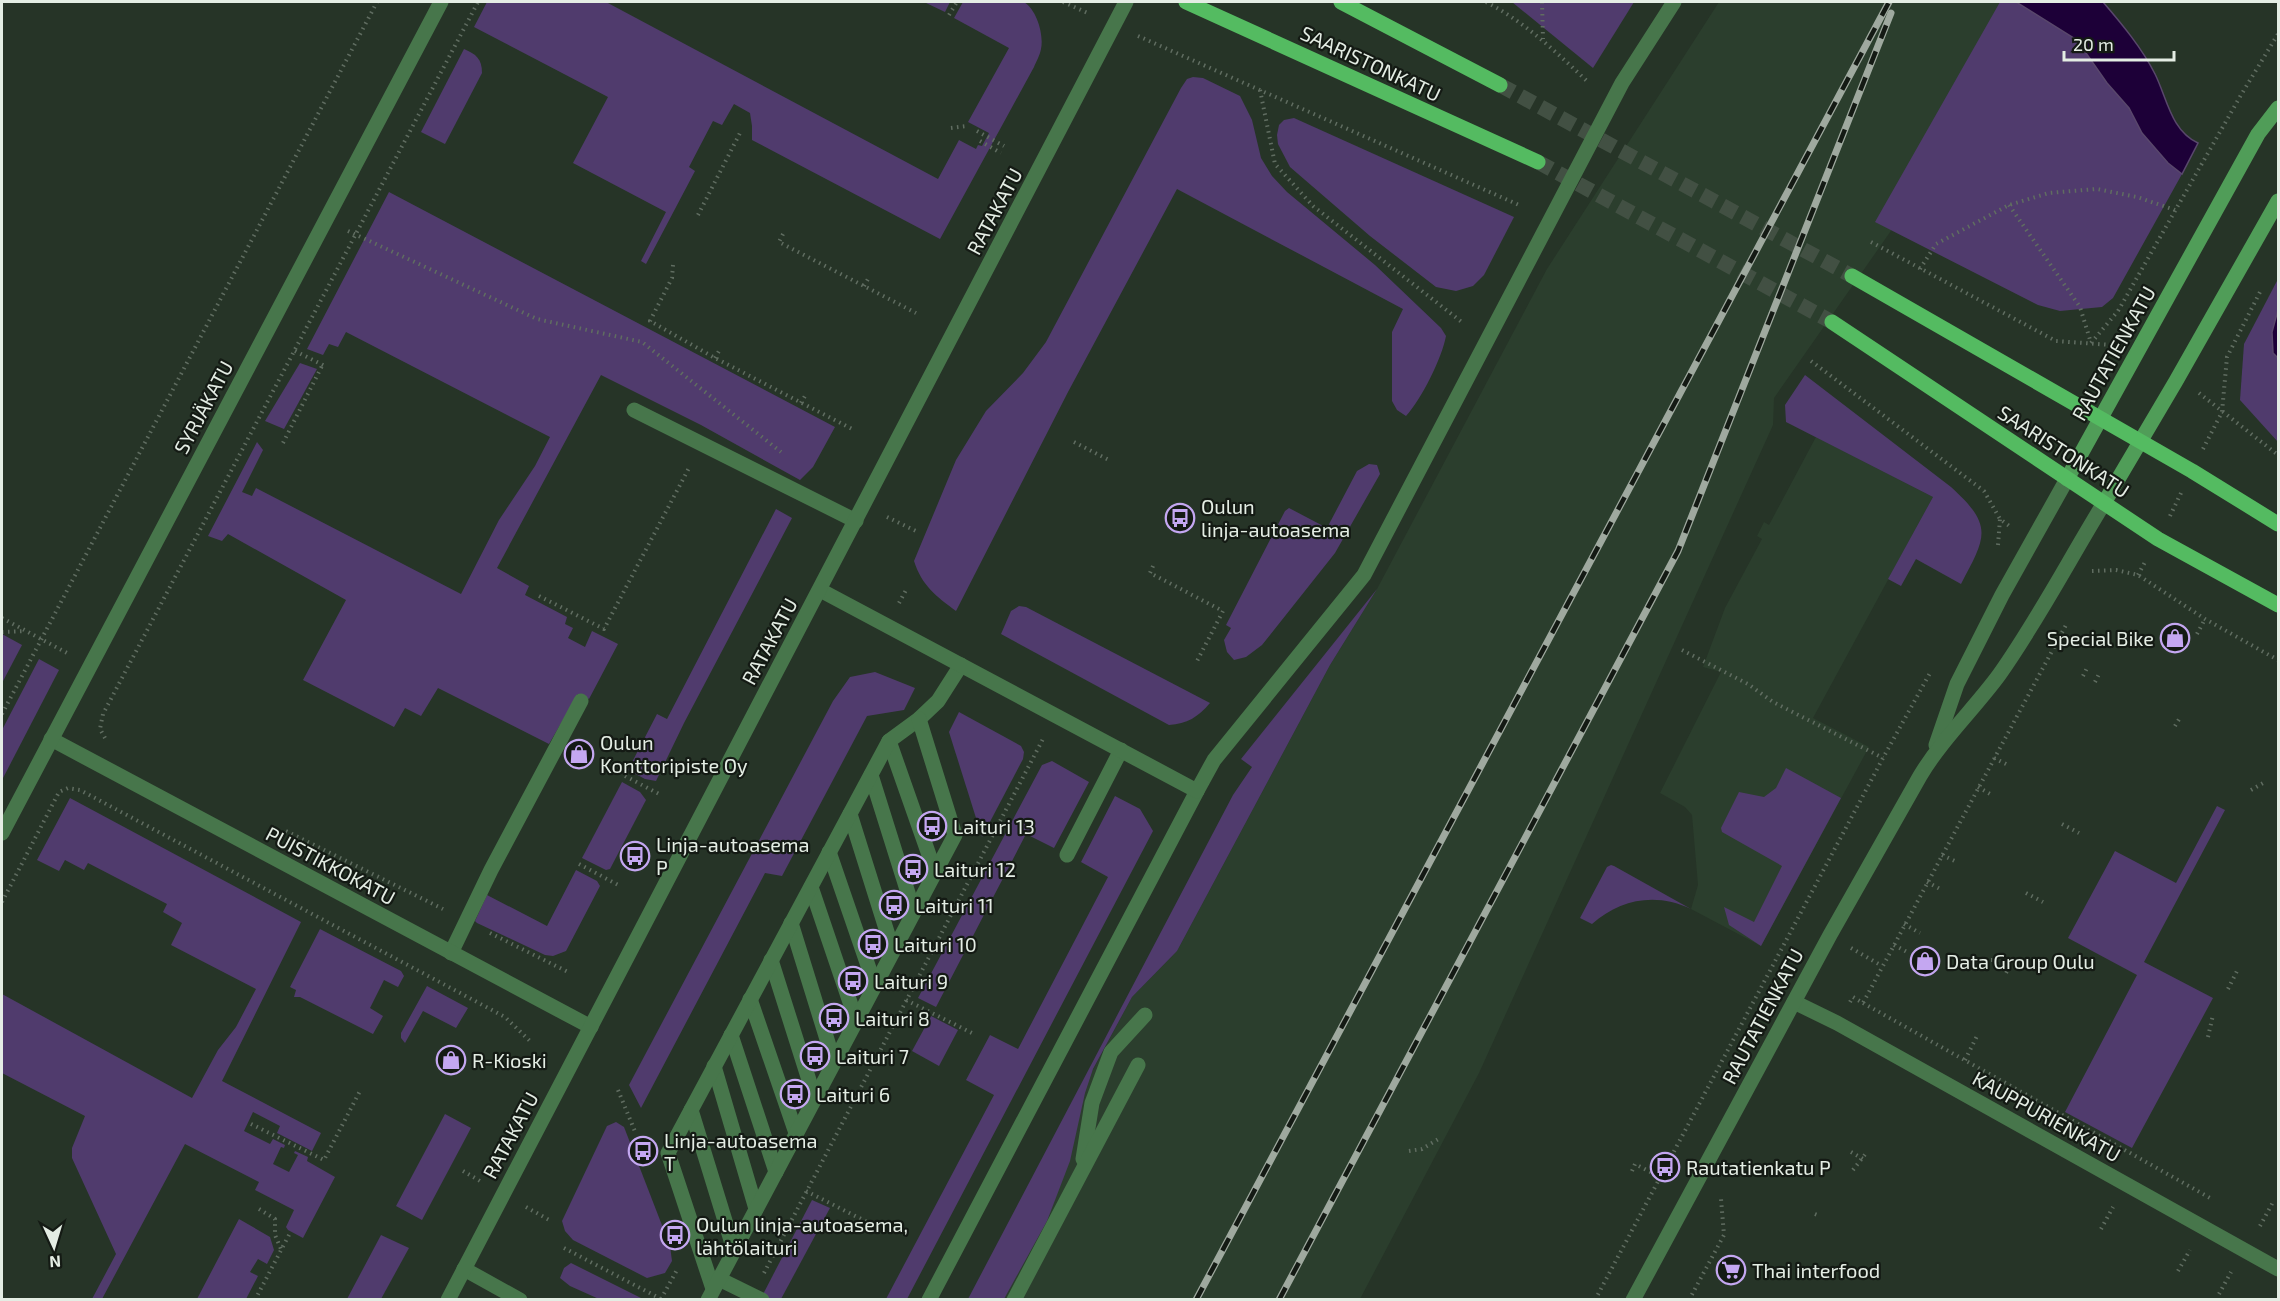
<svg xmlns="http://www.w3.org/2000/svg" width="2280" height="1301" font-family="'Exo 2',sans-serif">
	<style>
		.built { fill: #2b3e2d }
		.green { fill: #503b6d }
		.water { fill: #1d0038; stroke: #59476c; stroke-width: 1.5 }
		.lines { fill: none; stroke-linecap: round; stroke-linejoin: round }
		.primary-tunnel { stroke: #425043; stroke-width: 15; stroke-dasharray: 15 8; stroke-linecap: butt }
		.path { stroke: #606d61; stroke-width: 4; stroke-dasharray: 1.5 4.5; stroke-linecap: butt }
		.service { stroke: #47764b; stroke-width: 15 }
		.minor { stroke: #47764b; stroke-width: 15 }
		.tertiary { stroke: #47764b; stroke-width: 15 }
		.secondary { stroke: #509d58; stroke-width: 15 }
		.primary { stroke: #54bb61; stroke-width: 15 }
		.rail-casing { stroke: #9fa99f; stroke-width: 7 }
		.rail { stroke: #141a14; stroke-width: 4.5; stroke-dasharray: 14; stroke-linecap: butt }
		.labels { text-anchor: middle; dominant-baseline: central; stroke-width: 4.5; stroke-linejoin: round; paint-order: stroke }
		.street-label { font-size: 20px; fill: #e4ede4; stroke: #141a14 }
		.poi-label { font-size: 20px; fill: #e4ede4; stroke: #141a14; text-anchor: start }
	</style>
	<rect width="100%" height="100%" fill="#263427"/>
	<!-- built -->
	<g class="built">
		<path d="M1719,2h332l-277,396 -1,27 -294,648 -119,226 -365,1 86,-208 51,-95 45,-46 153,-286 47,-76 170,-320z"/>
		<path d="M1816,437l117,60 -120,221 56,29 -108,199 -70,-37 7,-24 -6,-70 -7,-8 -25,-14 61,-121 -18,-5 22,-59 37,-69 -5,-3 7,-14 5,3z"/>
	</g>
	<!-- green -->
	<g class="green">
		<path d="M487,2h119l332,177 21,-39 17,9 2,-4 4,1 7,-13 -21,-11 41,-74 -55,-30 9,-16h61c13,8 20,33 17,47 -1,6 -5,13 -7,18l-94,172 -188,-99v-14l-2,-13 -16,-9 -12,21 -9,-4 -24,46 6,4 -49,93 -5,-3 25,-49 -93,-49 35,-66 -134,-70z"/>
		<path d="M924,2h26l-5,10z"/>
		<path d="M1512,2h122l-41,66z"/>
		<path d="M2000,2h16l61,38 30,43 22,25 13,25 26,30 14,11 -69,124 -11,9 -42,4 -22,-6 -163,-83z"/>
		<path d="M464,49c12,5 18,10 18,24l-37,71 -24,-12z"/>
		<path d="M1193,77l10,1 37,18 12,24 9,38 11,18 15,16 88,73 66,63 5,8c-4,22 -25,64 -40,80l-9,-6 -5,-9v-69l11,-23 -226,-120 -109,203 -112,219c-20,-15 -34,-25 -42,-50l42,-101 30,-49 37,-38 23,-31 135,-254 6,-9z"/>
		<path d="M1294,118l220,99 -30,58 -11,11 -17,5 -20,-4 -66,-51 -80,-69 -12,-23 -1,-9 2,-10 5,-5z"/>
		<path d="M389,192l446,235 -22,40 -13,13 -99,-55 -100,-50 -104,193 32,18 -4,9 42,22 -2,7 8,4 -5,10 17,9 7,-16 26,13 -29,55 -11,-5 -29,50 -111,-56 -17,28 -16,-8 -11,19 -91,-47 43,-80 -118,-66 -6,7 -14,-5 49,-94 6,8 -21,42 10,4 4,-8 205,106 38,-74 36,-54 15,-29 -204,-105 -8,15 -9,-3 -6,11 -16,-6z"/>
		<path d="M2278,279v163l-38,-42 4,-56z"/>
		<path d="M300,363l17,6 -33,60 -19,-8z"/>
		<path d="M1805,375l146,112c43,39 35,50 10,97l-45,-25 -15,27 -13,-7 45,-82 -147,-75 -1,-17z"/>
		<path d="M1369,464l8,1 3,9 -45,79 -73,92 -16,12 -12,3 -7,-8 -3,-12 7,-12 -5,-3 59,-114 4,-3 38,20 30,-57z"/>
		<path d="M776,509l16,9 -108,205 -28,58 -11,-2 -17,-9 29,-56 10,5z"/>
		<path d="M1377,589l-47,76 -153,286 -45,46 -39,72 -8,24 -15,68 -23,60 -43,78h-36l265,-504 19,-28 -11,-8z"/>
		<path d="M1019,606l7,1 184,96c-12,14 -23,21 -41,22l-168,-91 10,-23z"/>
		<path d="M2,634l20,11 -20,38z"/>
		<path d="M39,659l20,11 -57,110v-50z"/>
		<path d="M875,672l40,16 -11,22 -37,6 -85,160 -17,-3 -124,235 -12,-23 204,-384 17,-24z"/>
		<path d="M959,712l62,34 3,6 -1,7 -41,78 -33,-105z"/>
		<path d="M1052,761l37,21 -35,66 -28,-14 -90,173 -18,-9 124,-233z"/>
		<path d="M1786,768l55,30 -80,148 -32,-21 -5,-18 30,15 28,-56 -60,-34 -1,-4 18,-36 25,5 12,-9z"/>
		<path d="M622,782l18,10 6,8 -36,69 -4,1 -24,-12z"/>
		<path d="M1115,796l25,13 13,22 -246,468h-21l108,-204 -28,-15 24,-45 28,14 90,-172 -27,-15z"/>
		<path d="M70,798l231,124 -79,159 99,52 -9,18 -35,-18 3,-7 -27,-14 -9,19 26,13 3,-5 12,6 -1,3 -3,-1 -8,17 16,8 9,-17 -4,-2 1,-2 13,6 -1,4 28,16 -32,61 -15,-8 -2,-3 8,-17 -39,-20 4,-8 -74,-38 -83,155h-10l24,-45 -44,-96v-10l13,-32 -83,-43v-79l190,104 26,-48 18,-23 20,-38 -85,-44 11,-22 -19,-11 4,-8 -79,-41 -4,7 -19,-10 -6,11 -22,-11z"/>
		<path d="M2217,806l8,4 -81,152 69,36 -81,150 -67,-36 72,-137 -69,-37 47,-87 61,32z"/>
		<path d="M1611,865l3,1 77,43c-35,-17 -71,-10 -99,15l-12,-6 27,-51z"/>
		<path d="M576,870l21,11 3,5 -34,65 -13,5 -8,-1 -68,-32 -2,-2 12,-26 60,31z"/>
		<path d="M320,929l81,42 3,5 -6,11 -14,-7 -14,28 13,8 -10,18 -73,-37h-6l2,-7 -6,-3z"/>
		<path d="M427,986l41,22 -12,20 -33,-17 -18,32 -4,-5v-5z"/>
		<path d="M931,1016l27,14 -19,36 -27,-15z"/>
		<path d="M445,1114l26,14 -49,92 -26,-14z"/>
		<path d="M616,1122l8,5 46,119 2,15 -7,12 -18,5 -74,-38 -8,-9 -3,-10 45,-95z"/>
		<path d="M812,1200l18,8 -49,91 -21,1z"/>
		<path d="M239,1219l31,18 4,13 -7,14 -9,-5 -8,13 8,4 -12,23h-49z"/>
		<path d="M381,1235l28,13 -28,51h-34z"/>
		<path d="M571,1263l72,36h-44l-29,-13 -10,-8 4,-10z"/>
	</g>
	<!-- water -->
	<g class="water">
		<path d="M2016,2h87c18,21 39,46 52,72 12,24 16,57 43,69l-16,31 -14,-11 -26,-30 -13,-25 -22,-25 -30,-43z"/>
		<path d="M2278,310v48l-5,-5 -1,-21z"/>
	</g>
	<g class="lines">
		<!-- primary-tunnel -->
		<g class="primary-tunnel">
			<path d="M1500,85l352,191"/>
			<path d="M1538,162l294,160"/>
		</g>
		<!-- path -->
		<g class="path">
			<path d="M1063,2l27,12"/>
			<path d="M1486,2c39,20 70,50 102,80"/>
			<path d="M1542,2l1,37"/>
			<path d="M949,15l8,-13"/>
			<path d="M1138,36l381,169"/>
			<path d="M1260,90l15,74 38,42 150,117"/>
			<path d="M951,128l16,-2"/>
			<path d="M977,131l27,15"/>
			<path d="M980,141l21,12"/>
			<path d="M2009,205l71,102 11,36"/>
			<path d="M698,215l43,-84"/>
			<path d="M348,231l189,88 105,23 139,110"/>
			<path d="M783,234l-4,8 137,71"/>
			<path d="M1871,242l185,99 55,4"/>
			<path d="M673,265l-1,13 -22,43 65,37 139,72"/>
			<path d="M1920,269l16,-25 73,-39 40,-12 48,-4 40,8 38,13"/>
			<path d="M864,286l4,-7"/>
			<path d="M2091,343l27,-32 123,-216 37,-61"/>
			<path d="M295,351l32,16"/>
			<path d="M715,358l4,-7"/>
			<path d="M1811,361l173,130 16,28 12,9"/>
			<path d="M2199,393l79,62"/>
			<path d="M801,403l4,-7"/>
			<path d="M1074,442l35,18"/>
			<path d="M283,443l40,-79"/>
			<path d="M2203,449l19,-37 5,-55 34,-67"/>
			<path d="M2170,516l11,-23"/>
			<path d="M887,517l29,14"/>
			<path d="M1998,545l2,-26"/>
			<path d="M1153,566l-3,7 73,38 -27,52"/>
			<path d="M2092,571l24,-1 22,5 67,44 73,41"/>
			<path d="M2138,575l7,-13"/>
			<path d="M539,596l65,33 86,-163"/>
			<path d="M899,603l7,-13"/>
			<path d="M2,618l65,35"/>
			<path d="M2,632l23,-1"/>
			<path d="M2197,634l8,-15"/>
			<path d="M1682,650l66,34 25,18 110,56"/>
			<path d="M2083,676l5,-10"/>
			<path d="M2095,682l5,-10"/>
			<path d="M2,714l375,-712"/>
			<path d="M2175,726l6,-10"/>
			<path d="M105,738l-5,-9 3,-15 375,-712"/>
			<path d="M1994,758l14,7"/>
			<path d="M625,776l36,19"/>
			<path d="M1978,787l14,8"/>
			<path d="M2251,790l14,-8"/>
			<path d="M2062,824l17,9"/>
			<path d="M286,831l157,78"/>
			<path d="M1942,855l15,7"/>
			<path d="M579,864l41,22"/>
			<path d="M1927,882l15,8"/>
			<path d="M2026,893l17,9"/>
			<path d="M2,902l57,-110 9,-4 12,2 425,227 26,25"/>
			<path d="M1904,924l16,9"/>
			<path d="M490,933l78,39"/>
			<path d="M1894,945l15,8"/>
			<path d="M1851,948l31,18"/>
			<path d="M1991,960l22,-1 -8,16"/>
			<path d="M2228,989l10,-20"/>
			<path d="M906,1000l68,34"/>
			<path d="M1850,1002l3,-5 10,6 203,-378"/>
			<path d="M1863,1003l349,196"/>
			<path d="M2208,1037l5,-22"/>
			<path d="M1965,1060l12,-24"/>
			<path d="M618,1090l18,44"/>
			<path d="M251,1124l73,36 36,-69"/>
			<path d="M1409,1151l13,-2 18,-11"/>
			<path d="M1851,1152l12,7"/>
			<path d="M1853,1170l14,-18"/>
			<path d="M463,1171l17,10"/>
			<path d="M1632,1171l3,-7 25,13"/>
			<path d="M806,1191l67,34"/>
			<path d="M526,1207l25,14"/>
			<path d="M259,1209l16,10v16l6,14"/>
			<path d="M1815,1214l5,2"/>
			<path d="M2260,1226l13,-24"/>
			<path d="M2101,1229l12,-22"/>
			<path d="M564,1248l99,52"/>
			<path d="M2178,1271l12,-21"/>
			<path d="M764,1273l280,-536"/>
			<path d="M2219,1294l12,-22"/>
			<path d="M661,1299l17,-31"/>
			<path d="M255,1300l35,-67"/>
			<path d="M1595,1300l288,-542 47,-85"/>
			<path d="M1689,1300l35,-65 -3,-36 1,-3"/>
		</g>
		<!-- service -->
		<g class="service">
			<path d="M634,410l222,111"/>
			<path d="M889,741l46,131"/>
			<path d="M871,775l43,137"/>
			<path d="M850,814l43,137"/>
			<path d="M829,852l46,134"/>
			<path d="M1067,855l54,-105"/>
			<path d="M811,887l45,133"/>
			<path d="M791,923l43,139"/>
			<path d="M451,953l40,-83 90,-169"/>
			<path d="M771,960l44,139"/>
			<path d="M750,999l46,134"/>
			<path d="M731,1035l45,137"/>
			<path d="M714,1066l42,143"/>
			<path d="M691,1110l43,140"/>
			<path d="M1083,1159l9,-56 19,-51 34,-37"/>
			<path d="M464,1269l56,31"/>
			<path d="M719,1279l43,21"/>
			<path d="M713,1289l-45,-136 221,-412 30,-22 19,-18 23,-36"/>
			<path d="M708,1300l247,-465 -36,-116"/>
			<path d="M929,1300l268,-509"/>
			<path d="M1014,1300l124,-235"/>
		</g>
		<!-- minor -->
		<g class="minor">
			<path d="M820,590l377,201 17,-31 150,-185 258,-492 52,-81"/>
			<path d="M51,739l540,288"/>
			<path d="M2,833l439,-831"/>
			<path d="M1794,1002l43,21 441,246"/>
		</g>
		<!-- tertiary -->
		<g class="tertiary">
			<path d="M1936,745l21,-61 45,-89 65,-116"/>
			<path d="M448,1300l678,-1298"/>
			<path d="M1633,1300l197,-365 90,-159c22,-37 54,-67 79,-101 39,-55 70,-115 105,-172"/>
		</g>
		<!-- secondary -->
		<g class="secondary">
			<path d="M2067,479l191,-345 20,-26"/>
			<path d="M2104,503l72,-122 102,-180"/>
		</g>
		<!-- primary -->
		<g class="primary">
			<path d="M1186,2l352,160"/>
			<path d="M1341,2l159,83"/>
			<path d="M1852,276l340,195 86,53"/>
			<path d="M1832,322l326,217 120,66"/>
		</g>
		<!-- rail casing -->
		<g class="rail-casing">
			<g id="rail">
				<path d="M1196,1300l693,-1298"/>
				<path d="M1279,1300l399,-749 213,-538"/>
			</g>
		</g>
		<!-- rail -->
		<use href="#rail" class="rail"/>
	</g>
	<!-- icons -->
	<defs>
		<g id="bus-ring" transform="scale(1.5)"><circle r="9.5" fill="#141a14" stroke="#c4a7f1" stroke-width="1.5"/><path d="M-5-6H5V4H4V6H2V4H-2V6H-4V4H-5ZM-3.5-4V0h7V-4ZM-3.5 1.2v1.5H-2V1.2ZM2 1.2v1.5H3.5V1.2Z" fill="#c4a7f1"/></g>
		<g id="shop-ring" transform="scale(1.5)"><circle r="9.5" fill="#141a14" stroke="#c4a7f1" stroke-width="1.5"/><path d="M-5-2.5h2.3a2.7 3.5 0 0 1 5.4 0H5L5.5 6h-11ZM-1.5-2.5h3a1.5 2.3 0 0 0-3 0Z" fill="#c4a7f1"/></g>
		<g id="supermarket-ring" transform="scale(1.5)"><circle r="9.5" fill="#141a14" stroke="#c4a7f1" stroke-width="1.5"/><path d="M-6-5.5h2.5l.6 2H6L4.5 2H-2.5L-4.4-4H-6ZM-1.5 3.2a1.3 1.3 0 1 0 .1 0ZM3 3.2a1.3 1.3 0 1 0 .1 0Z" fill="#c4a7f1"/></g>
	</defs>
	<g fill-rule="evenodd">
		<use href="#bus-ring" x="1180" y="518"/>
		<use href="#shop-ring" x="2175" y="638"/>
		<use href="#shop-ring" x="579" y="754"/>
		<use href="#bus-ring" x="932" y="826"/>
		<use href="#bus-ring" x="635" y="856"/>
		<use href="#bus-ring" x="913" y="869"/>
		<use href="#bus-ring" x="894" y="905"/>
		<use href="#bus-ring" x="873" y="944"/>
		<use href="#shop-ring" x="1925" y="961"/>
		<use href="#bus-ring" x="853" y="981"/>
		<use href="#bus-ring" x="834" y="1018"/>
		<use href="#bus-ring" x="815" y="1056"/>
		<use href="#shop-ring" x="451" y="1060"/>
		<use href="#bus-ring" x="795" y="1094"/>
		<use href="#bus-ring" x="643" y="1151"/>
		<use href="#bus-ring" x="1665" y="1167"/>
		<use href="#bus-ring" x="675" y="1235"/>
		<use href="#supermarket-ring" x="1731" y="1270"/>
	</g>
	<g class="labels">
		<!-- street labels -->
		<g class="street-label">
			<text transform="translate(1371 63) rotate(25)">SAARISTONKATU</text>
			<text transform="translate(994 211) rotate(-62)">RATAKATU</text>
			<text transform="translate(2113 353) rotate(-61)">RAUTATIENKATU</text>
			<text transform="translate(203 407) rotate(-62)">SYRJÄKATU</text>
			<text transform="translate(2064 451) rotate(33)">SAARISTONKATU</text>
			<text transform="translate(769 641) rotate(-62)">RATAKATU</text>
			<text transform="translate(331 865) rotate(28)">PUISTIKKOKATU</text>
			<text transform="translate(1762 1016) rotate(-62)">RAUTATIENKATU</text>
			<text transform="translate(2047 1116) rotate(29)">KAUPPURIENKATU</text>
			<text transform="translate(510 1135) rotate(-62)">RATAKATU</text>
		</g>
		<!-- poi labels -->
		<g class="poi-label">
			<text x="1201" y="506">Oulun<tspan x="1201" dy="23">linja-autoasema</tspan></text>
			<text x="2154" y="638" text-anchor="end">Special Bike</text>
			<text x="600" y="742">Oulun<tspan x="600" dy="23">Konttoripiste Oy</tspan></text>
			<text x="953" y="826">Laituri 13</text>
			<text x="656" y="844">Linja-autoasema<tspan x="656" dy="23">P</tspan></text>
			<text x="934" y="869">Laituri 12</text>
			<text x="915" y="905">Laituri 11</text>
			<text x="894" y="944">Laituri 10</text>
			<text x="1946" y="961">Data Group Oulu</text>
			<text x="874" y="981">Laituri 9</text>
			<text x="855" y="1018">Laituri 8</text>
			<text x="836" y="1056">Laituri 7</text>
			<text x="472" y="1060">R-Kioski</text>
			<text x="816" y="1094">Laituri 6</text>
			<text x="664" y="1140">Linja-autoasema<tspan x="664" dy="23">T</tspan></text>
			<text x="1686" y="1167">Rautatienkatu P</text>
			<text x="696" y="1224">Oulun linja-autoasema,<tspan x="696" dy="23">lähtölaituri</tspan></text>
			<text x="1752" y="1270">Thai interfood</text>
		</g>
	</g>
	<!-- border -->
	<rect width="2280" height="1301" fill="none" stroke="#e4ede4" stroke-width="6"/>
	<!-- north arrow -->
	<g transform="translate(54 1247) rotate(176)" stroke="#141a14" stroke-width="4.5" paint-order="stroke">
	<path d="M0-4.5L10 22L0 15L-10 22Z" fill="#e4ede4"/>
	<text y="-9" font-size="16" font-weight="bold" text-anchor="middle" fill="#e4ede4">N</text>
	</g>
	<!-- scale -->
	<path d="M2064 51v9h110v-9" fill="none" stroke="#e4ede4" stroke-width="3"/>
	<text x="2073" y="51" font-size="18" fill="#e4ede4" stroke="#141a14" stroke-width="4.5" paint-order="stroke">20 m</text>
</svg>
